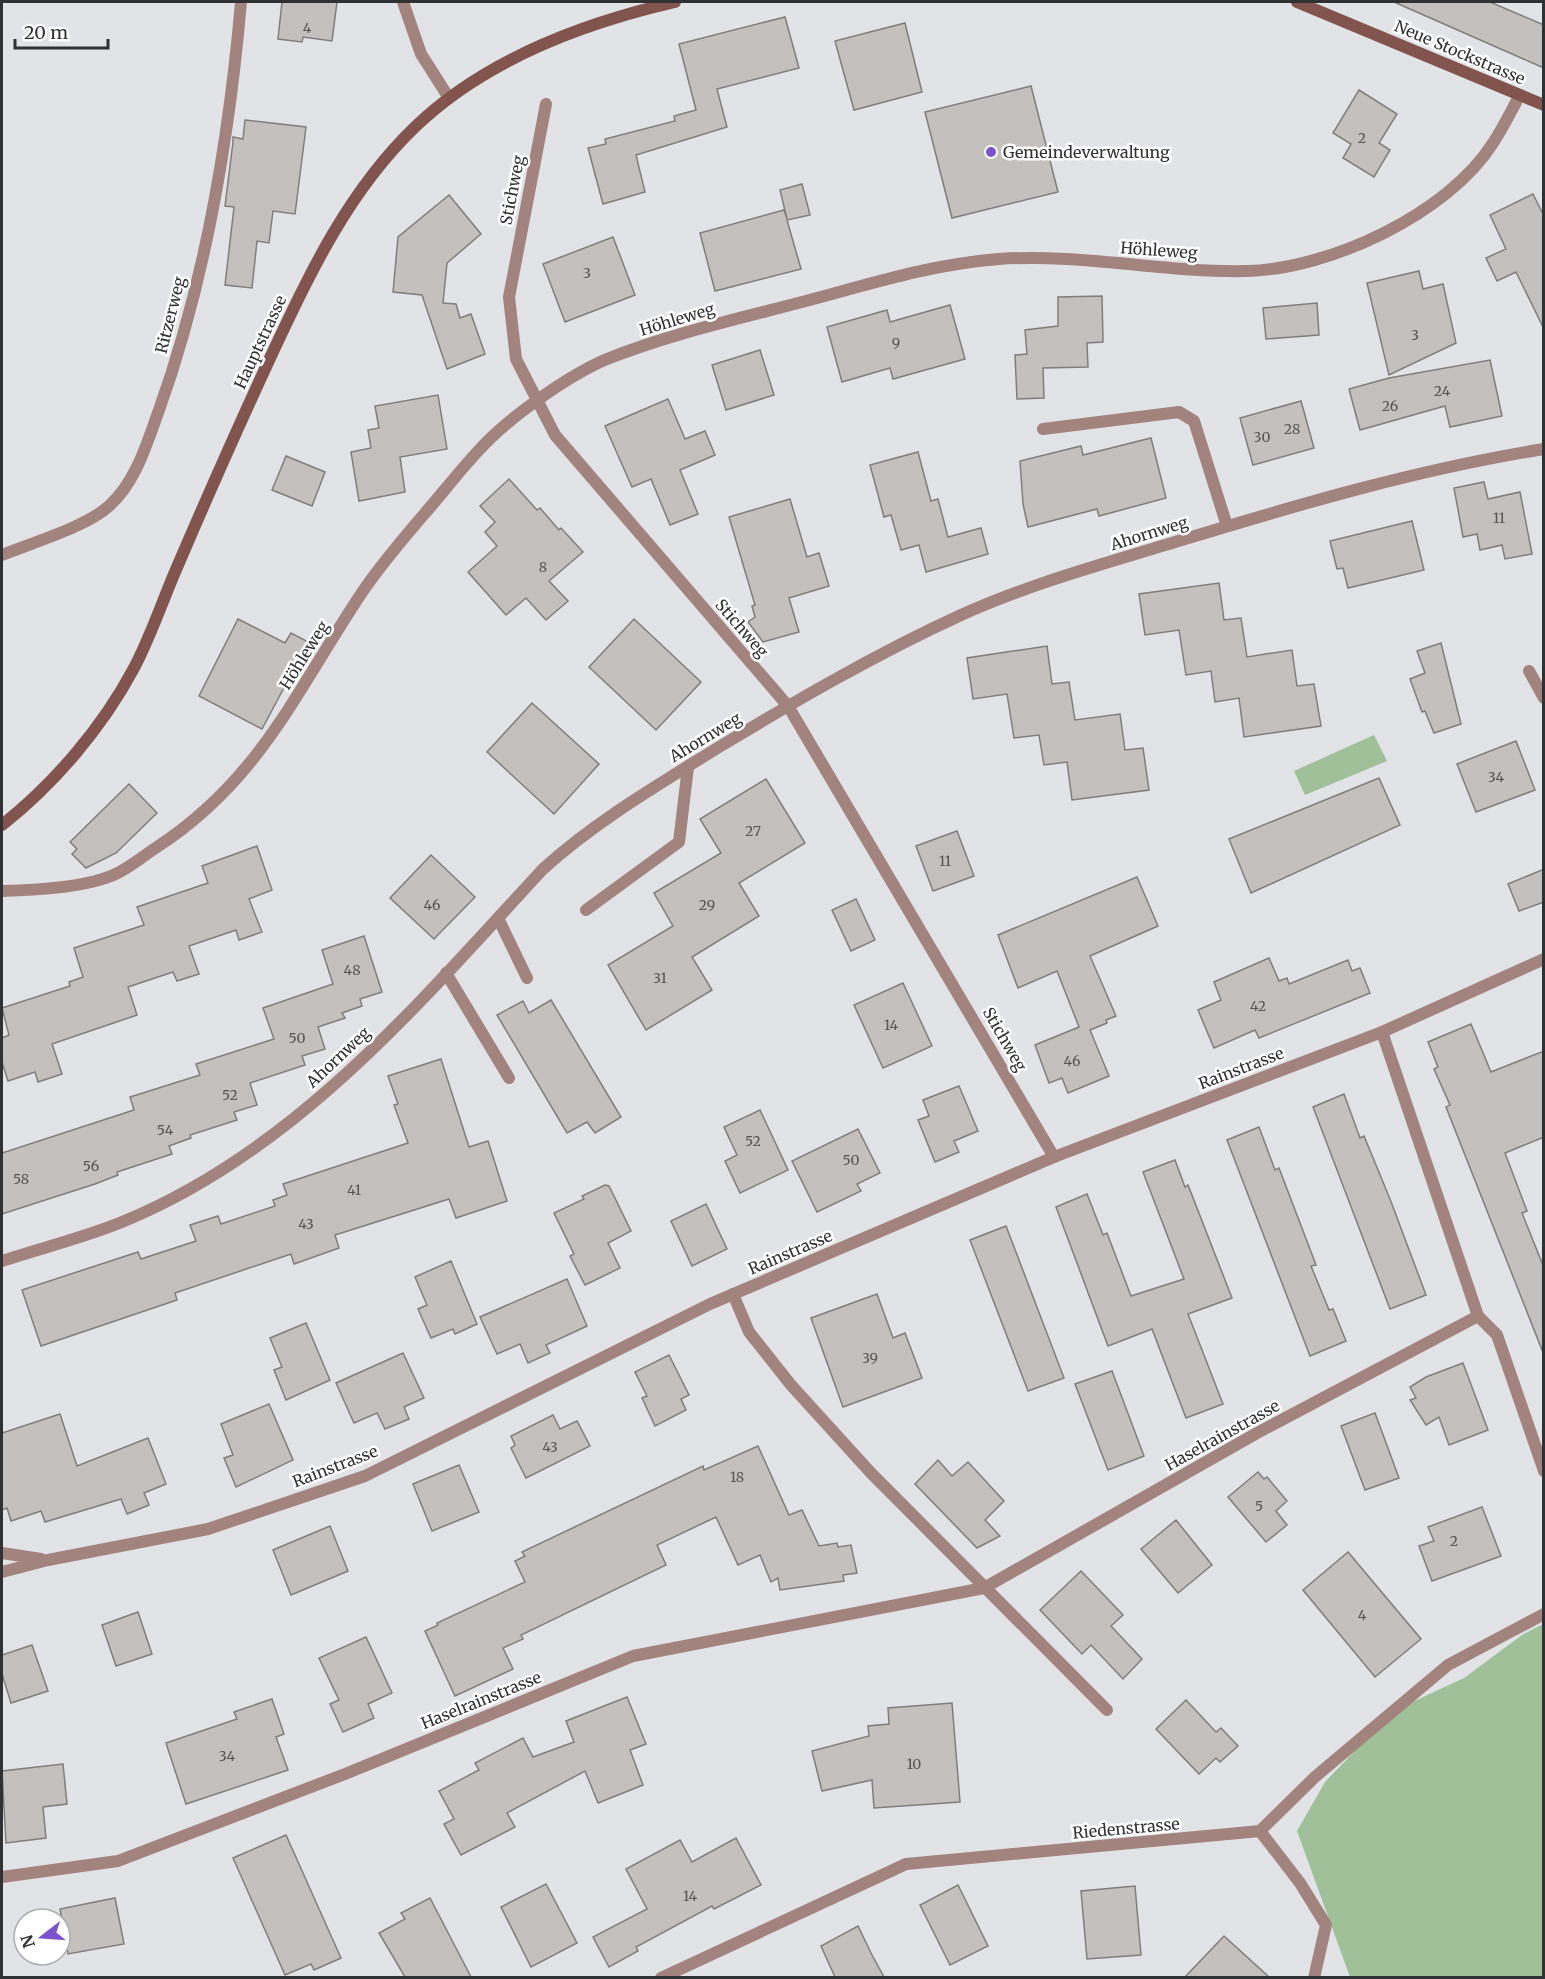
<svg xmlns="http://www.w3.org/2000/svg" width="1545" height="1979" font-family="Merriweather,serif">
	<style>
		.green { fill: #9fc099 }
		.building { fill: #c4c0be; stroke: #817d7b; stroke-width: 1.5 }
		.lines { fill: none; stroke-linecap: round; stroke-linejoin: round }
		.lane { stroke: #a3837d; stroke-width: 12 }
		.street { stroke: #a3837d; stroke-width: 12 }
		.secondary { stroke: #81554d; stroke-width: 12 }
		.poi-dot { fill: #7c52cb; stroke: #fff; stroke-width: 2 }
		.labels { text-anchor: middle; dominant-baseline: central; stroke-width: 5; stroke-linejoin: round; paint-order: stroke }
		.number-label { font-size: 14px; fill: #555 }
		.street-label { font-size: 16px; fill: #303132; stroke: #fff }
		.poi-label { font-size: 16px; fill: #303132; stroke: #fff; text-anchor: start }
	</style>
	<rect width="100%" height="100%" fill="#e1e3e7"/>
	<!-- green -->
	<g class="green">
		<path d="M1374,735l13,26 -82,34 -11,-24z"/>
		<path d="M1543,1624v353h-193l-53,-146 28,-49 68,-71 71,-33 58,-43z"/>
	</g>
	<!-- building -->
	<g class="building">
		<path d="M282,2h55l-5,39 -29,-4 -1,5 -24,-3z"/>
		<path d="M1394,2h96l54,23v43z"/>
		<path d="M785,17l14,51 -82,21 10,38 -91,28 9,37 -42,12 -15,-56 18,-4 -1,-5 70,-18 -1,-5 22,-6 -17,-66z"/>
		<path d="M905,23l17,69 -68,18 -19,-69z"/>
		<path d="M1031,86l27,106 -106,26 -27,-106z"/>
		<path d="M1359,90l38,24 -18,29 11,7 -16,27 -31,-19 8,-14 -18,-11z"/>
		<path d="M245,120l61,7 -11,87 -22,-3 -4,32 -12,-2 -5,47 -27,-3 9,-78 -9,-1 8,-64v-5l10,2z"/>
		<path d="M802,184l8,31 -23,5 14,49 -86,22 -15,-58 84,-23 3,9 -7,-29z"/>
		<path d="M1533,194l11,22v113l-28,-57 -19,9 -11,-23 20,-9 -16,-34z"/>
		<path d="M449,195l32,39 -34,29 -4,40 13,1 4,14 11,-4 14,40 -38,15 -25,-74 -29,-3 5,-55z"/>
		<path d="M613,237l22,58 -70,27 -22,-58z"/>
		<path d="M1419,271l4,18 20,-5 13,59 -67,32 -22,-92z"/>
		<path d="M1102,296l1,46 -16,1 1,24 -45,1 1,30 -27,1 -2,-44 12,-1 -2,-24 33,-4v-29z"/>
		<path d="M1317,303l2,32 -53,4 -3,-31z"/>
		<path d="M950,305l15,54 -72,20 -3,-11 -48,14 -15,-55 60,-17 3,12z"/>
		<path d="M760,350l14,45 -48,15 -14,-45z"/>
		<path d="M1490,360l12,56 -52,11 -5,-21 -85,24 -11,-41 40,-11z"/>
		<path d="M438,395l9,54 -47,8 5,35 -46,9 -8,-49 20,-4 -3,-18 11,-2 -4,-22z"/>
		<path d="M668,399l17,40 20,-8 10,24 -35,15 18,44 -28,11 -19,-46 -19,8 -27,-61z"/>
		<path d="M1301,401l13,47 -61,17 -13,-47z"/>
		<path d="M1151,438l15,60 -67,18 -2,-7 -69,18 -5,-23 -3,-43 61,-15 2,9z"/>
		<path d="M918,452l13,49 7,-2 10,38 33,-9 7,26 -62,18 -7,-27 -18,5 -10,-35 -7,2 -14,-52z"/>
		<path d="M286,456l39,16 -13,34 -40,-16z"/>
		<path d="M509,479l28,31 3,-2 19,22 2,-2 22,24 -34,29 19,20 -22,19 -20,-22 -20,17 -38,-43 29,-26 -12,-14 10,-10 -15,-16z"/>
		<path d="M1484,482l4,17 32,-7 12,62 -27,5 -3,-14 -22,5 -3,-16 -14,3 -9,-49z"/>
		<path d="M790,499l17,58 12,-4 10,33 -40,12 10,34 -36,10 -15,-20 7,-5 -3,-11 3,-1 -26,-88z"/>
		<path d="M1412,521l12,49 -76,18 -5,-20 -6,1 -7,-28z"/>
		<path d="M1219,583l5,37 17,-2 6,39 45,-7 5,36 17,-2 7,42 -77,11 -5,-39 -24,4 -4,-31 -25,4 -7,-45 -34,5 -6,-41z"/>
		<path d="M238,619l47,24 6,-10 23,12 -15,27 -5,-3 -32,60 -63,-33z"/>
		<path d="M634,619l67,63 -45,48 -67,-63z"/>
		<path d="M1441,643l20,81 -27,9 -9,-22 -3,1 -12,-33 15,-6 -8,-22z"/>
		<path d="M1047,646l5,38 17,-2 6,38 45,-6 5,36 18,-2 6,42 -77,10 -5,-38 -23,3 -5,-30 -25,3 -7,-44 -34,5 -6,-41z"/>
		<path d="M532,703l67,61 -45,50 -67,-62z"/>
		<path d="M1516,741l19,49 -59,22 -19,-48z"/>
		<path d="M1379,778l21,47 -149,68 -22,-54z"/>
		<path d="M766,779l39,64 -66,40 20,33 -67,41 20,33 -66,40 -38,-65 65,-39 -19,-33 67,-40 -21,-34z"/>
		<path d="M129,784l28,29 -41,40 -30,15 -14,-14 5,-5 -7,-7z"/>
		<path d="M957,831l17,45 -41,15 -17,-45z"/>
		<path d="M257,846l15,44 -23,9 13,33 -23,8 -3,-10 -47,16 10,28 -22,7 -4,-9 -45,15 9,28 -85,29 10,30 -24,8 -3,-10 -27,9 -6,-19v-24l7,-3 -7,-27 68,-22 -1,-4 14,-5 -9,-29 70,-23 -7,-18 71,-24 -6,-17z"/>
		<path d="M431,855l44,42 -41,42 -44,-41z"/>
		<path d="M1544,869v33l-25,9 -11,-27z"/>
		<path d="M1137,877l21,49 -68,30 26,60 -10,4 1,3 -17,7 19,46 -41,17 -6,-15 -13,5 -14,-38 44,-18 -22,-56 -39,17 -20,-53z"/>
		<path d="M856,899l19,41 -24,11 -19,-41z"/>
		<path d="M364,936l18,56 -22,7 2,7 -20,7 3,5 -27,9 7,22 -23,7 3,9 -55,18 7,22 -23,7 3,8 -47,15 1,3 -22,8 3,8 -55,18 1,3 -23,9 -93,30v-61l132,-43 -4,-13 70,-22 -4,-11 78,-25 -11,-31 70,-24 -11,-34z"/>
		<path d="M1269,958l10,23 8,-3 2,6 59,-24 4,11 8,-3 10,25 -111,45 -4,-8 -41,18 -16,-38 23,-10 -7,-18z"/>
		<path d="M903,983l29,63 -49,22 -29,-63z"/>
		<path d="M551,1000l70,117 -26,16 -8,-11 -20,11 -70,-118 26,-14 6,12z"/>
		<path d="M1471,1024l20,48 53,-21v86l-39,16 22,58 -5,2 22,55v87l-98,-248 4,-2 -16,-36 4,-2 -10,-25z"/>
		<path d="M441,1059l28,88 19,-6 19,60 -51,17 -7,-19 -114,36 4,13 -45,16 -3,-10 -116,39 2,7 -136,46 -19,-56 116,-38 3,7 55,-18 -6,-16 28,-9 3,8 54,-18 -2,-6 14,-5 -4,-11 125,-41 -14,-38 4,-1 -10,-28z"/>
		<path d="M959,1086l19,45 -24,10 5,11 -24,10 -17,-42 11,-4 -6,-16z"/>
		<path d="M1344,1094l16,44 4,-2 26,63 36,96 -36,14 -77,-202z"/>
		<path d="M760,1110l28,60 -48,23 -15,-32 12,-6 -13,-28z"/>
		<path d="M1259,1127l16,43 4,-2 37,97 -5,1 18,44 4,-1 13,32 -36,15 -83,-216z"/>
		<path d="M858,1129l22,44 -23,11 4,7 -44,21 -25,-51z"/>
		<path d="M1175,1160l10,27 3,-2 44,113 -44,16 35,90 -37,14 -34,-89 -44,17 -52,-139 31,-13 16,41 4,-2 24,63 53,-17 -41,-107z"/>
		<path d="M605,1185l4,1 22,45 -23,12 12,25 -35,17 -15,-29 4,-2 -20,-41 30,-14 -2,-3z"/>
		<path d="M706,1204l21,45 -35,17 -21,-45z"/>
		<path d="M1006,1226l58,152 -36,13 -58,-151z"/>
		<path d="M451,1261l26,63 -22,10 -2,-5 -22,9 -13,-29 9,-4 -12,-28z"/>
		<path d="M567,1279l20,47 -41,19 4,8 -22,10 -8,-19 -23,10 -17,-37z"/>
		<path d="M877,1294l16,44 12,-5 17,45 -79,29 -32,-89z"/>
		<path d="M306,1323l24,57 -44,20 -12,-30 8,-3 -12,-29z"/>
		<path d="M403,1353l21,45 -20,9 5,12 -24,10 -8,-16 -23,10 -18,-40z"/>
		<path d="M669,1355l20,40 -8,4 5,11 -31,16 -13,-28 5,-2 -12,-24z"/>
		<path d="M1463,1363l25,67 -39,15 -10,-28 -13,8 -16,-25 6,-2 -6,-11 16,-10z"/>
		<path d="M1112,1371l32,85 -36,14 -33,-86z"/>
		<path d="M269,1404l24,56 -57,27 -12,-29 9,-3 -12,-31z"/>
		<path d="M1375,1413l24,65 -34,12 -24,-64z"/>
		<path d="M60,1414l17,52 71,-28 18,46 -22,9 5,12 -22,9 -6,-15 -76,23 -4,-11 -30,10 -4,-13 -5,2v-77z"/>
		<path d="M553,1415l7,14 17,-8 13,25 -64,32 -15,-30 4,-3 -4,-9z"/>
		<path d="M758,1446l31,69 13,-5 17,36 18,-3 1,4 13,-2 6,28 -14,2 1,6 -64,9 -2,-12 -7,4 -11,-27 -22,10 -22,-48 -59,28 9,20 -145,70 2,4 -20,9 10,21 -58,27 -30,-65 13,-6 -1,-2 88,-41 -10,-21 10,-5 -3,-4 181,-86 1,4z"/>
		<path d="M938,1460l14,16 16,-14 36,39 -19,19 15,16 -23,12 -62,-64z"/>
		<path d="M459,1465l20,47 -47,19 -19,-47z"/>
		<path d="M1258,1472l6,7 3,-2 20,24 -11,10 11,14 -21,17 -38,-45z"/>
		<path d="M1482,1507l19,49 -69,25 -13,-35 15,-5 -6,-14z"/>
		<path d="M1176,1520l36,45 -34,28 -37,-44z"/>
		<path d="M330,1526l18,45 -57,24 -18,-45z"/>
		<path d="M1348,1552l73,87 -46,38 -72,-87z"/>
		<path d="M1081,1571l42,44 -12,11 31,33 -19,20 -32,-34 -9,9 -42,-44z"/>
		<path d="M138,1612l14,42 -36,12 -14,-41z"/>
		<path d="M366,1637l26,56 -24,11 6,14 -31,14 -13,-28 9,-4 -20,-42z"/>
		<path d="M32,1645l16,46 -37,12 -9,-29v-19z"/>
		<path d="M627,1697l19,47 -16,6 13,35 -45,18 -13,-32 -78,42 8,14 -54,28 -17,-31 10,-5 -15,-28 40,-21 -4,-7 48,-25 10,19 41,-15 -8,-21z"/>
		<path d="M272,1699l12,35 -8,3 12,33 -102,34 -20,-61 71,-24 -3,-7z"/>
		<path d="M1186,1700l30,32 5,-4 17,18 -18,16 -4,-4 -17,16 -43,-45z"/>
		<path d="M952,1703l8,99 -86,6 -2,-28 -50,11 -10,-40 57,-15 -1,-10 21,-2 -1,-16z"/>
		<path d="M63,1764l4,40 -24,3 3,31 -40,5 -4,-72z"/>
		<path d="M286,1835l55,123 -27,12 -3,-6 -26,11 -52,-117z"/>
		<path d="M736,1838l25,47 -47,24 -2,-3 -76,41 2,4 -29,16 -16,-30 54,-28 -21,-40 54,-29 12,22z"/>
		<path d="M546,1884l31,59 -46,24 -30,-60z"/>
		<path d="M958,1885l30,61 -38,19 -30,-60z"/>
		<path d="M1135,1886l6,69 -54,4 -6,-68z"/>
		<path d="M115,1898l9,46 -56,10 -8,-45z"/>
		<path d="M430,1898l41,79h-66l-26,-44 26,-14 -4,-6z"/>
		<path d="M858,1926l14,29 12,22h-49l-14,-31z"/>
		<path d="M1224,1936l45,41h-84z"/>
	</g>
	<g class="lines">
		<!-- lane -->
		<g class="lane">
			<path d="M1043,429l136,-17 15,9 33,105"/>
			<path d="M2,555c29,-12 84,-28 107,-49 27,-24 38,-63 50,-96 47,-131 70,-270 82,-408"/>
			<path d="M1529,671l15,27"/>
			<path d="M586,910l93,-68 9,-75"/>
			<path d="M498,918l29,60"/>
			<path d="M446,973l63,105"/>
			<path d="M733,1294l16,38 42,53 80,88 236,237"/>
		</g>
		<!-- street -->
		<g class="street">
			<path d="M403,2l18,52 28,44"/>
			<path d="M546,104l-37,193 7,62 39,76 233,271 266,451"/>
			<path d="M2,891c32,-1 79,-3 109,-15 16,-6 32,-20 46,-29 104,-68 140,-158 206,-256 21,-31 45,-58 69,-86 16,-19 31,-38 48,-56 28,-31 89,-74 127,-90 63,-25 130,-40 195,-57 65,-17 129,-38 197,-43 83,-6 165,14 248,12 83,-2 201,-57 246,-128 10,-15 18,-32 27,-48"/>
			<path d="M1382,1032l96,284 19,19 47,136"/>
			<path d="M2,1261c39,-13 81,-23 120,-39 174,-71 297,-219 421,-353 53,-48 115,-84 176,-122 78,-47 159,-94 242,-132 68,-31 143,-51 214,-73 122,-37 243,-73 369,-93"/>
			<path d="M2,1553l39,6"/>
			<path d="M2,1572l46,-12 160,-31 157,-53 345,-172 344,-147 328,-125 162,-73"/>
			<path d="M1260,1831l40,52 26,42 -12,53"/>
			<path d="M2,1877l116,-16 227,-87 288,-118 351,-68 273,-155 221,-117"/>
			<path d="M661,1978l245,-114 354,-33 56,-55 132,-111 96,-51"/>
		</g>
		<!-- secondary -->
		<g class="secondary">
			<path d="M1297,2l247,103"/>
			<path d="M2,825c52,-41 100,-97 132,-157 17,-32 29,-69 44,-103 30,-70 61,-140 93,-209 39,-83 77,-165 145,-230 69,-66 168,-103 259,-124"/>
		</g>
	</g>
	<!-- markers -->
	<circle class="poi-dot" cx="991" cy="152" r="6"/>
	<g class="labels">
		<!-- number labels -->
		<g class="number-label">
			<text x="307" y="28">4</text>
			<text x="1362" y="138">2</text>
			<text x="587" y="273">3</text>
			<text x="1415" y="335">3</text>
			<text x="896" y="343">9</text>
			<text x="1442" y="391">24</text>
			<text x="1390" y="406">26</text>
			<text x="1292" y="429">28</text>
			<text x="1262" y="437">30</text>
			<text x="1499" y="518">11</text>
			<text x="543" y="567">8</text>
			<text x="1496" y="777">34</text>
			<text x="753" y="831">27</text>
			<text x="945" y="861">11</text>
			<text x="432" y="905">46</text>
			<text x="707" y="905">29</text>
			<text x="352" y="970">48</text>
			<text x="660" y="978">31</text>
			<text x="1258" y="1006">42</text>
			<text x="891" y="1025">14</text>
			<text x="297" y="1038">50</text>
			<text x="1072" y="1061">46</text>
			<text x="230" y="1095">52</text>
			<text x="165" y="1130">54</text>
			<text x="753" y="1141">52</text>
			<text x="851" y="1160">50</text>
			<text x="91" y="1166">56</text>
			<text x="21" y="1179">58</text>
			<text x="354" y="1190">41</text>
			<text x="306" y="1224">43</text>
			<text x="870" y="1358">39</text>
			<text x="550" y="1447">43</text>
			<text x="737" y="1477">18</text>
			<text x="1259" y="1506">5</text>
			<text x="1454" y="1541">2</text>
			<text x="1362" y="1615">4</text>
			<text x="227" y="1756">34</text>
			<text x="914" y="1764">10</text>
			<text x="690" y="1896">14</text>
		</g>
		<!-- street labels -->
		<g class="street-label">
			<text transform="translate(1460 52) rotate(23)">Neue Stockstrasse</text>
			<text transform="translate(512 190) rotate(-79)">Stichweg</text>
			<text transform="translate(1159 250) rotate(4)">Höhleweg</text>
			<text transform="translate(170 315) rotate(-76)">Ritzerweg</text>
			<text transform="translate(677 319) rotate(-17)">Höhleweg</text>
			<text transform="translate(260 342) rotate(-65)">Hauptstrasse</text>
			<text transform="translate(1149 533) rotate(-17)">Ahornweg</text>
			<text transform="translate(742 628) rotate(49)">Stichweg</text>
			<text transform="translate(304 655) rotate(-58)">Höhleweg</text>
			<text transform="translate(705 737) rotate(-31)">Ahornweg</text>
			<text transform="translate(1005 1039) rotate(60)">Stichweg</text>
			<text transform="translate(338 1057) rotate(-43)">Ahornweg</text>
			<text transform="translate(1241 1068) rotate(-21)">Rainstrasse</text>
			<text transform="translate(790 1252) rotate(-23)">Rainstrasse</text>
			<text transform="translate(1222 1435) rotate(-29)">Haselrainstrasse</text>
			<text transform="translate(335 1466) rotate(-21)">Rainstrasse</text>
			<text transform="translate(481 1700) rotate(-22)">Haselrainstrasse</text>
			<text transform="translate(1126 1828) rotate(-5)">Riedenstrasse</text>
		</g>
		<!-- poi labels -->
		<g class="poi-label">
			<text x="1003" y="152">Gemeindeverwaltung</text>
		</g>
	</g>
	<!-- border -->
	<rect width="1545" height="1979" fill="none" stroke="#303132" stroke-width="6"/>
	<!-- north arrow -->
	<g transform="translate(42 1937) rotate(253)"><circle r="28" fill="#ffffff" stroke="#acadad" stroke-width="1.5"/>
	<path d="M0-4.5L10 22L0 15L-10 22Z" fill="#7c52cb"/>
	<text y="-9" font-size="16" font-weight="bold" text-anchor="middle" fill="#303132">N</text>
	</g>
	<!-- scale -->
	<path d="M15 39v9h93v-9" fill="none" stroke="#303132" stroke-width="3"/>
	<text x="24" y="39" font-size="18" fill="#303132" stroke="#ffffff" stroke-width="4.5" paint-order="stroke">20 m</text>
</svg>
